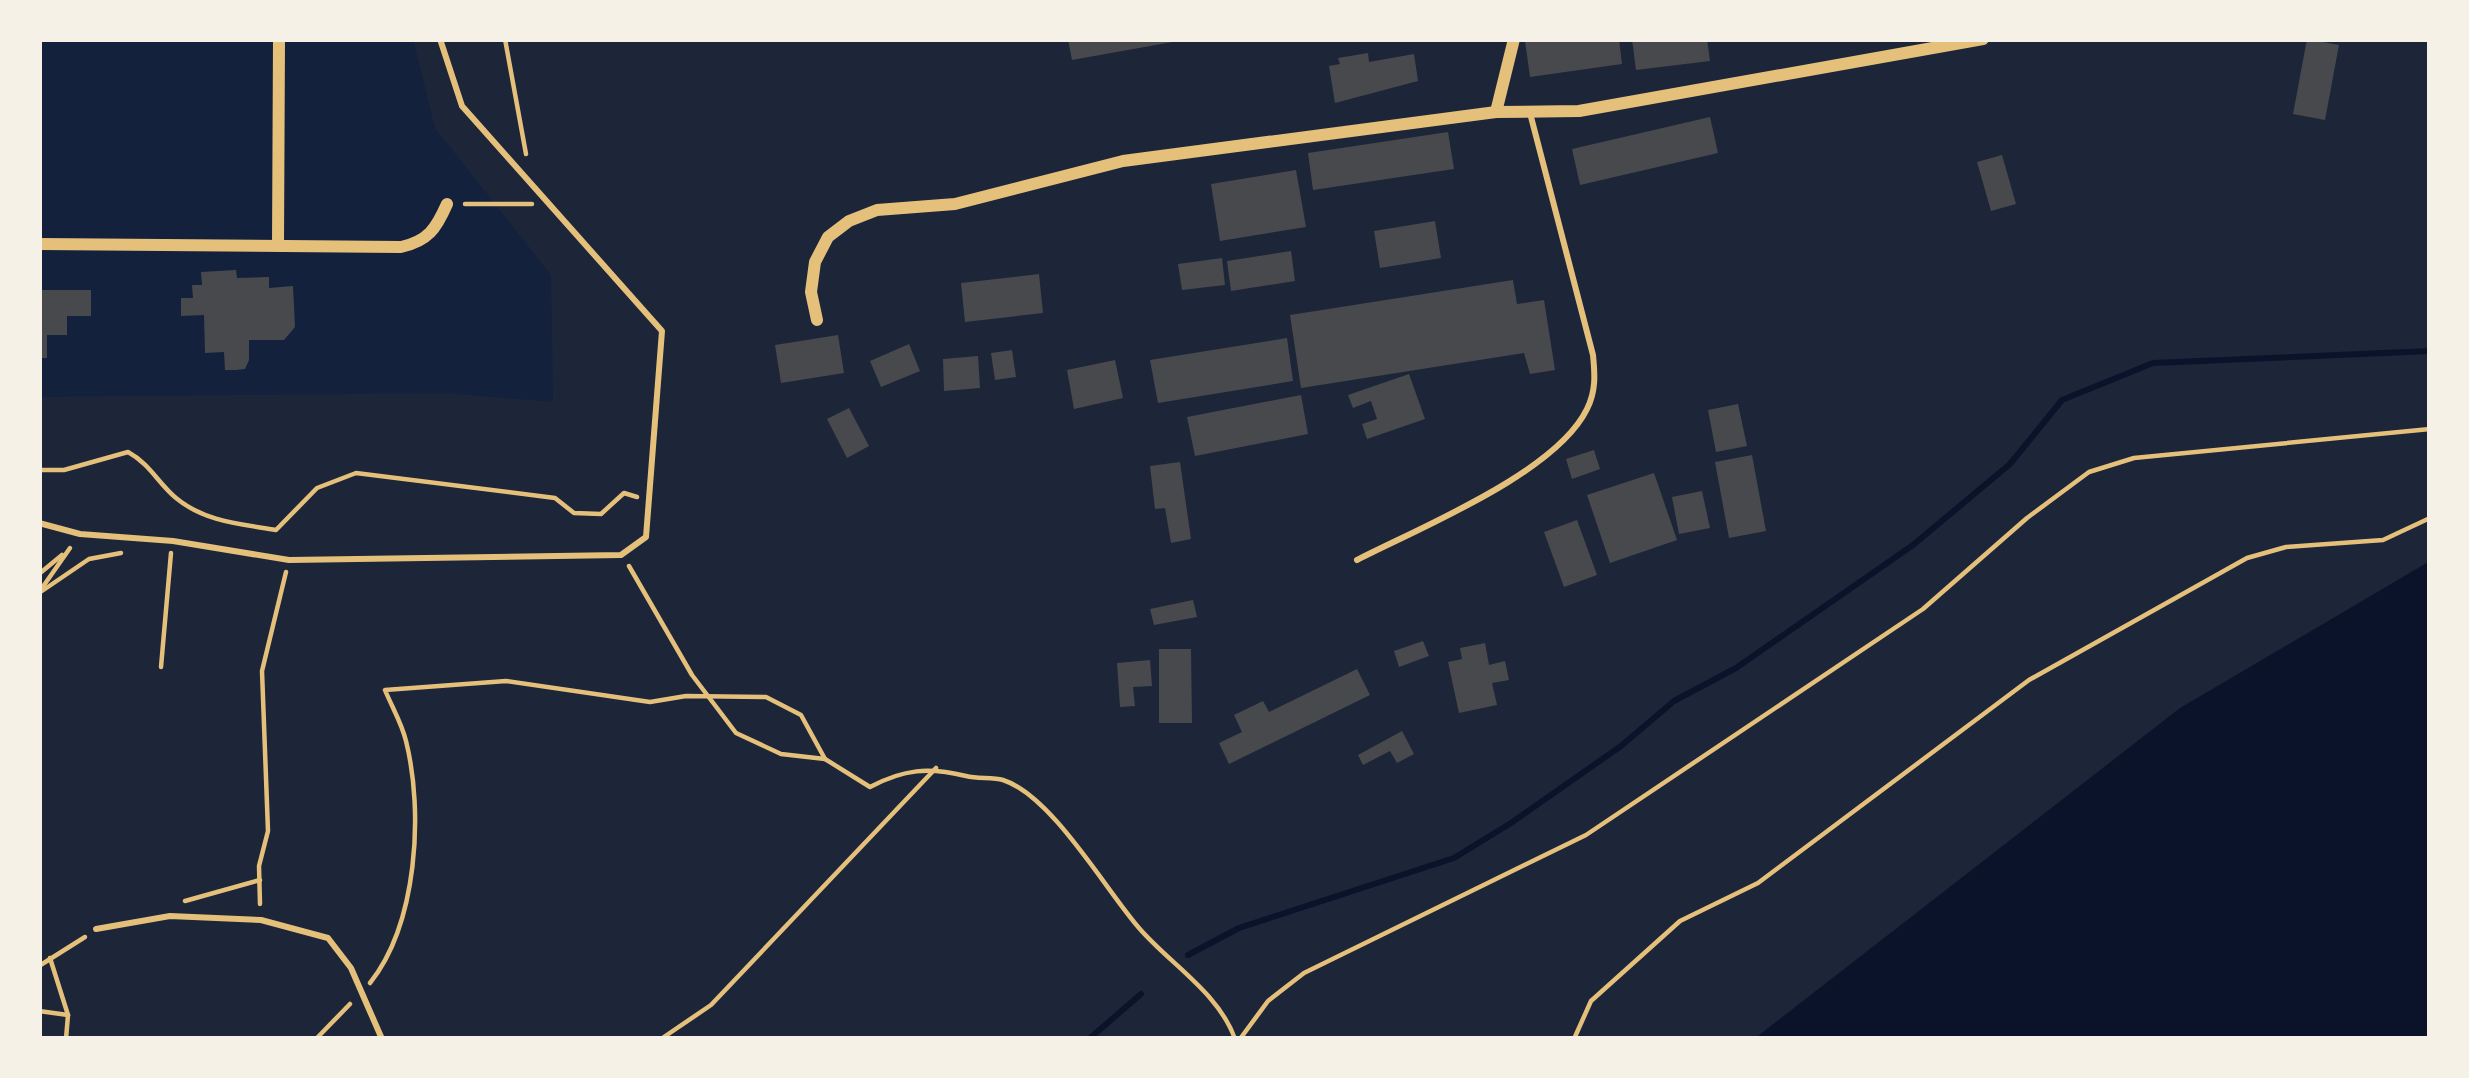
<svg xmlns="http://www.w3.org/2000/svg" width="2469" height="1078" font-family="'Source Sans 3',sans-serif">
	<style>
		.green { fill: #1d2539 }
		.water { fill: #0b132b }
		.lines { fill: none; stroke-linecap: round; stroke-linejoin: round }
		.stream { stroke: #0b132b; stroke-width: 6 }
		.building { fill: #48494c }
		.path { stroke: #e5c07b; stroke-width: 4.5 }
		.service { stroke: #e5c07b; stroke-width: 6 }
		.minor { stroke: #e5c07b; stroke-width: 12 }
	</style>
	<rect width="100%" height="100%" fill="#14213d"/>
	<!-- green -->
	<path class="green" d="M413,39h2017v1000h-2391v-642l406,-4 108,9 -2,-127 -116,-147z"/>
	<!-- water -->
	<path class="water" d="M2430,561v478h-676l426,-331z"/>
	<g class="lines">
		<!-- stream -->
		<g class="stream">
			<path d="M1188,955l51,-27 215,-70 57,-35 110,-77 53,-45 62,-33 177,-123 97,-81 52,-64 91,-37 277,-12"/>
			<path d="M1089,1039l52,-45"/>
		</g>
	</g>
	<!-- building -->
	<g class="building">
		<path d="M1068,39h110v2l-106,19z"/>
		<path d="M1619,39l3,25 -92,13 -5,-36z"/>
		<path d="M1632,39h75l3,22 -74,9z"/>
		<path d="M2307,39l32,6 -14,75 -32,-6z"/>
		<path d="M1368,53l1,9 45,-8 4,27 -83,22 -6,-37 11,-2 -2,-6z"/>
		<path d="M1710,117l8,36 -138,32 -8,-36z"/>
		<path d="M1448,132l6,37 -141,21 -5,-37z"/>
		<path d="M2002,155l14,49 -25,7 -14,-49z"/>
		<path d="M1296,170l10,57 -86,14 -9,-57z"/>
		<path d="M1435,221l6,37 -61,10 -6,-37z"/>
		<path d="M1291,251l4,30 -64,10 -4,-30z"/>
		<path d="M1222,258l3,27 -43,5 -4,-26z"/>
		<path d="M236,270l1,8 32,-1v11l24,-2 2,41 -11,13h-35v20l-4,9 -9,1h-11l-1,-18 -19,1 -1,-38 -23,1v-18h12l-1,-13h10l-1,-13z"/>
		<path d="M1039,274l4,39 -78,9 -4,-39z"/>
		<path d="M1513,280l4,24 27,-4 11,70 -25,4 -6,-21 -223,35 -11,-73z"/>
		<path d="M39,290h52v26h-24v19h-20v23h-8z"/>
		<path d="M838,335l6,38 -63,10 -6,-38z"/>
		<path d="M1287,338l6,43 -135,22 -8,-43z"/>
		<path d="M909,344l11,27 -39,16 -11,-26z"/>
		<path d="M1012,350l4,27 -21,3 -4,-27z"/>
		<path d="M978,356l2,32 -36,3 -1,-32z"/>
		<path d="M1115,360l8,38 -49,11 -7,-39z"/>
		<path d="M1409,374l16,45 -58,20 -5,-15 15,-5 -6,-18 -18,7 -5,-13z"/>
		<path d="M1301,395l7,39 -113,22 -8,-39z"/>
		<path d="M1738,404l9,42 -31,6 -8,-42z"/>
		<path d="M849,408l20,38 -22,12 -20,-39z"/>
		<path d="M1594,450l6,19 -28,10 -6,-20z"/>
		<path d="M1752,455l14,76 -37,7 -14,-76z"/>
		<path d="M1180,462l11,77 -20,4 -6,-35 -10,1 -5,-43z"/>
		<path d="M1654,473l23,67 -67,23 -23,-68z"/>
		<path d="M1702,491l8,37 -31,6 -7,-37z"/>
		<path d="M1577,520l20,55 -33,12 -20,-55z"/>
		<path d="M1193,600l4,17 -43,8 -4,-16z"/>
		<path d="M1423,641l6,15 -30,11 -5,-16z"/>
		<path d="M1485,643l4,22 16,-4 4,19 -17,3 5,22 -38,8 -11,-51 14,-3 -2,-11z"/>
		<path d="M1159,649h32l1,74h-33z"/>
		<path d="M1150,660l2,26 -19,1 2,19 -15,1 -3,-44z"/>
		<path d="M1357,669l13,26 -141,69 -10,-21 23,-11 -8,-17 29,-14 6,11z"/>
		<path d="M1402,731l12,23 -17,9 -7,-12 -27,14 -5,-10z"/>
	</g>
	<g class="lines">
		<!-- path -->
		<g class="path">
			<path d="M505,39l21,115"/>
			<path d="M465,204h67"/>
			<path d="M39,470h25l64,-18c22,12 30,31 48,46 29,24 65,26 100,32l41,-42 39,-15 199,25 19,15 27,1 23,-21 13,4"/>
			<path d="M629,566l63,109 44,58 45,21 44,5 45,28c34,-18 58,-20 96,-11 12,3 26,1 37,4 49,16 102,109 136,148 31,36 80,65 96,111"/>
			<path d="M39,574l23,-19"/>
			<path d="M42,588l28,-40"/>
			<path d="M39,593l50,-34 32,-6"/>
			<path d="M161,667l10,-114"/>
			<path d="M185,901l75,-21"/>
			<path d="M260,904l-1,-38 9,-35 -6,-160 24,-99"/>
			<path d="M50,958l18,57 -2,24"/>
			<path d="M39,966l46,-29"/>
			<path d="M370,983c47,-59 54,-170 36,-242 -4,-17 -14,-34 -21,-51l121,-9 144,21 36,-6 80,1 35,18 24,44"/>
			<path d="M39,1011l29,4"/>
			<path d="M316,1039l34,-35"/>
			<path d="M661,1039l50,-34 225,-237"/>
			<path d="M1240,1039l28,-38 36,-28 282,-138 337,-226 104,-91 62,-46 45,-14 296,-29"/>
			<path d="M1574,1039l17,-38 89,-80 78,-38 271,-203 218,-122 39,-11 97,-7 47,-22"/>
		</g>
		<!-- service -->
		<g class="service">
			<path d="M39,523l41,11 93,7 116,19 332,-5 25,-18 16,-206 -200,-225 -22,-67"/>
			<path d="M1357,560c62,-32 199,-87 230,-151 9,-18 8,-34 6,-54l-63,-242"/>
			<path d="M96,929l74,-13 91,4 67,18 23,30 31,71"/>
		</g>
		<!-- minor -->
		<g class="minor">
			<path d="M1496,112l18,-73"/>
			<path d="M39,244l362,3c27,-6 35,-18 46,-43"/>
			<path d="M278,245l1,-206"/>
			<path d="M817,320l-6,-28 4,-30 13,-25 21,-16 28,-11 78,-6 168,-43 373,-49 83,-1 404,-72"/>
		</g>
	</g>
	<!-- border -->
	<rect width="2469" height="1078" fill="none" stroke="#f6f1e7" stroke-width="84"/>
</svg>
